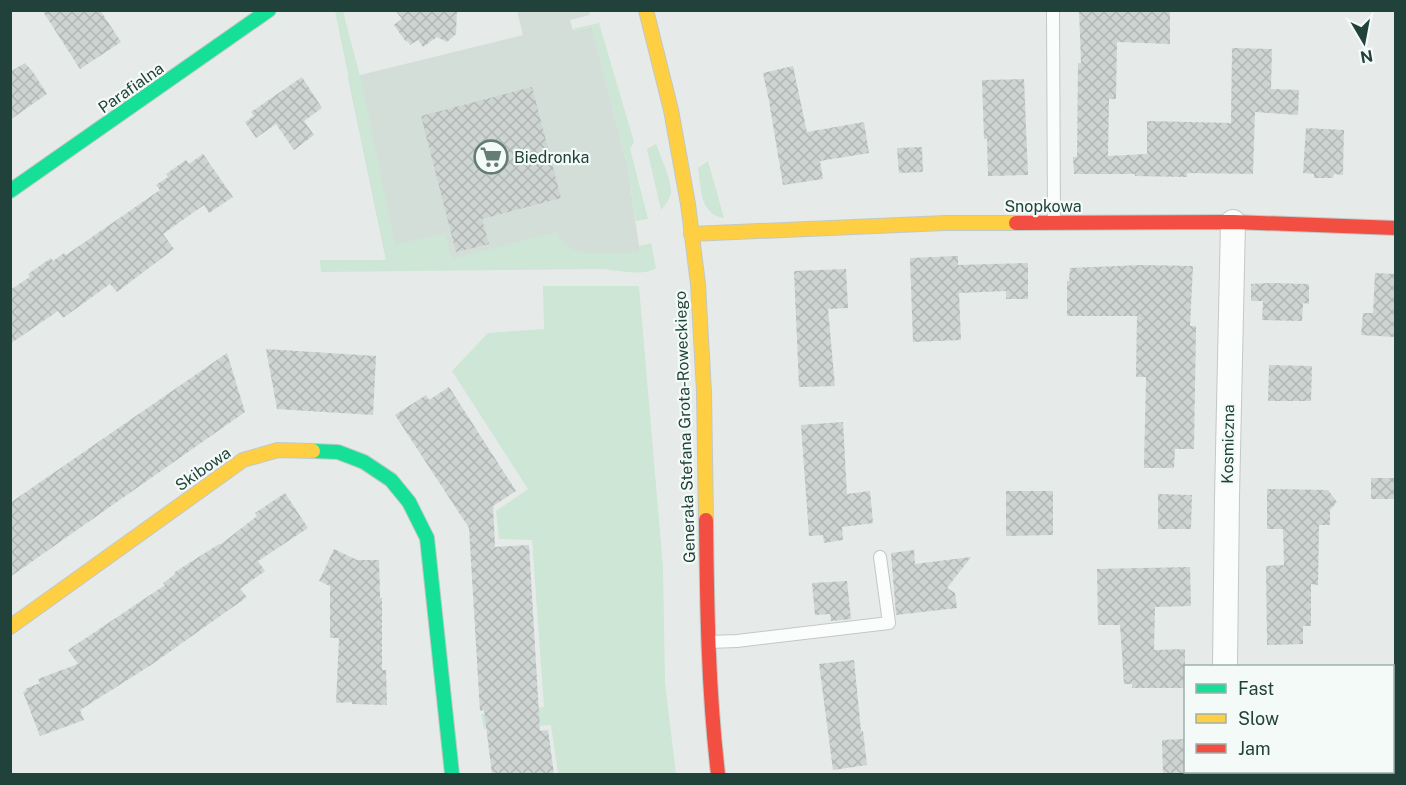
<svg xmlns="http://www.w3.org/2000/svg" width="1406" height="785" font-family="'Public Sans',sans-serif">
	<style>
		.built { fill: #d3ded9 }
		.grass { fill: #cde6d5 }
		.building { fill: url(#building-cross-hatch) }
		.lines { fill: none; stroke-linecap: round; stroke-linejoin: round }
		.lane-casing { stroke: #c3c8c6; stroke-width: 14 }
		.street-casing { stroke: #c3c8c6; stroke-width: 26 }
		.fast-casing { stroke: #c1c9c6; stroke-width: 16 }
		.slow-casing { stroke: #c1c9c6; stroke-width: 16 }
		.jam-casing { stroke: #c1c9c6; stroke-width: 16 }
		.lane { stroke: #fbfcfc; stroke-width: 12 }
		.street { stroke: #fbfcfc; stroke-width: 24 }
		.fast { stroke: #16e098; stroke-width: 14 }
		.slow { stroke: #ffcf43; stroke-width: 14 }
		.jam { stroke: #f24e42; stroke-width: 14 }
		.labels { text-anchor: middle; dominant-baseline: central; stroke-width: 4.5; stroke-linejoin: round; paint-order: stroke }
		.street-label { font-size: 16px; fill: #20423a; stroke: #f4faf7 }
		.poi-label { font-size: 16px; fill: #20423a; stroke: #f4faf7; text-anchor: start }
	</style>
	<defs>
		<pattern id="building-cross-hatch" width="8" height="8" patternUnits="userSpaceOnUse" patternTransform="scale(1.5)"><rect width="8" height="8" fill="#cdd4d2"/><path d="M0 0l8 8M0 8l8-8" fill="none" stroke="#b0b7b5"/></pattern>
	</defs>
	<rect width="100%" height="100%" fill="#e6ebe9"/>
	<!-- built -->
	<path class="built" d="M517,11h72l1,4 -20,5 3,11 19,-4 36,142 13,91h-255l-38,-182 175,-43z"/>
	<!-- grass -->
	<g class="grass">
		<path d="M343,11l19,73 33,160 50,-10 7,25 105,-27c3,5 7,11 12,15 16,10 51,6 70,5v-6l12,-3 5,25c-11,9 -40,2 -54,1l-281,3 -1,-12h66l-51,-249z"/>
		<path d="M599,23l35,119 -4,7 18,70 -12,2 -8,-52 -36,-142 -19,4v-2z"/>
		<path d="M656,144c5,14 15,34 15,48 -1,7 -6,13 -10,18l-14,-61z"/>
		<path d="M708,161l16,57c-24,-3 -23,-30 -26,-50z"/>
		<path d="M543,286h96l24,281 2,116 11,91h-118l-7,-49 -67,4 -3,-15 63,-7 -12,-167 -33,-1 -3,-28 32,-22 -76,-118 36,-38 56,-4z"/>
	</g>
	<!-- building -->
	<g class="building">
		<path d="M42,10h58l21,32 -41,27z"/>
		<path d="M395,10h62l-1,24 -9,8 -10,-5 -14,10 -5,-7 -8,5 -2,-4 -2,1 -12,-17 8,-6z"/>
		<path d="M1079,10h91v34l-53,-2 -1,57h-7l-1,57 39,-2v-33l84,2 1,-75 40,1 -1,40 28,1 -1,25 -43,-3 -2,62 -66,-1v4l-52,-1v-2h-61l-1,-17h4l1,-94h3z"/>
		<path d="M25,63l8,9 14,22 -37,26v-48z"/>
		<path d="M793,66l14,66 57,-10 5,31 -49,8 3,18 -40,6 -14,-84 -6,-28z"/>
		<path d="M302,77l20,31 -18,13 10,14 -20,15 -18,-26 -20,14 -11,-16 9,-6 -3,-4z"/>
		<path d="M1024,79l4,96 -40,1 -1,-37h-3l-2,-59z"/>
		<path d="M532,87l29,111 -79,21 7,25 -33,8 -35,-136z"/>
		<path d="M1306,128l38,2 -1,45 -9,-1 -1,4h-19v-4l-11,-1z"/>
		<path d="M922,147l1,25 -24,1 -2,-25z"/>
		<path d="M203,154l30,43 -24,16 -5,-8 -41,29 11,15 -57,43 -7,-8 -47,34 -5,-7 -48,33v-54l20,-13 -2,-3 23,-16 2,3 11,-8 2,2 94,-65 -4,-5 12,-8 -2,-3 20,-14 3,4z"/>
		<path d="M958,256v9l70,-2v36h-22v-8l-47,2 2,47 -48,2 -3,-84z"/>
		<path d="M1141,265l52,1 -3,60h6l-2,123h-19l-1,19h-30l2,-91h-10l1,-61h-70v-35h2l1,-13z"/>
		<path d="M846,269l2,39 -20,1 7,77 -36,1 -5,-116z"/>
		<path d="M1375,273l20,1v63l-34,-2 2,-22h10z"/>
		<path d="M1269,283l40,1v20l-6,-1 -1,18 -40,-1 1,-19h-12v-17z"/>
		<path d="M266,349l110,7 -3,59 -96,-6z"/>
		<path d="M227,353l18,59 -235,165v-74z"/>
		<path d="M1269,365l43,1 -1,35h-43z"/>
		<path d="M449,387l67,104 -23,15 2,41 34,-2 11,186 8,-1 6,44h-62l-8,-64 -4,1 -11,-183 -74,-113 31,-20 3,5z"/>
		<path d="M843,422l4,72 23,-3 3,32 -31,4 1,13 -19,3 -1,-8 -14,1 -8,-111z"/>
		<rect x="1371" y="478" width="24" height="21"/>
		<path d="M1267,489l61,1 9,12 -7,8v15h-11l-1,60 -7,-1v42h-8v18l-36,1 -1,-79 18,-1 -1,-36h-16z"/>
		<path d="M1006,491h47v44l-47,1z"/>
		<path d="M285,493l23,35 -50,33 7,10 -25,18 7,8 -96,68 -71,45 4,10 -44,16 -17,-44 3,-1 -1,-2 15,-6 -2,-4 40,-15 -10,-14 97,-65 -2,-2 11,-8 1,-3 44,-28 1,1 37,-29 -2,-3z"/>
		<path d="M1158,494l34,1 -1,34h-33z"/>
		<path d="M334,549l23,11h22l1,38h2v72h4l1,35 -35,-1v-2l-16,1 3,-65h-9v-52l-11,-5z"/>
		<path d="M914,550l1,14 56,-7 -24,31 8,5 2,15 -61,7 -5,-62z"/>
		<path d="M1190,567l1,39 -36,1 -1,43 31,-1v39h-53v-4h-8l-4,-59h-22l-1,-56z"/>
		<path d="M847,581l4,38 -20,2 -1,-7 -15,1 -3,-32z"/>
		<path d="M854,660l7,71h2l4,34 -34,5 -14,-106z"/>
		<path d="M1185,739v35h-22l-1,-34z"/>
	</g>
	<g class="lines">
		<!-- lane casing -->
		<g class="lane-casing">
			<g id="lane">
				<path d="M1053,12l1,209"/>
				<path d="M708,642l29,-1 152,-18 -9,-66"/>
			</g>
		</g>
		<!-- street casing -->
		<g class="street-casing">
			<g id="street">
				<path d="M1225,666l2,-169 6,-275"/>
				<path d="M1226,772v2"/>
				<path d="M1365,772v2"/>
			</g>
		</g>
		<!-- fast casing -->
		<g class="fast-casing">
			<g id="fast">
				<path d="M10,191l259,-181"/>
				<path d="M313,451l25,1 26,10 27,18 18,22 18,36 25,236"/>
			</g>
		</g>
		<!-- slow casing -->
		<g class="slow-casing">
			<g id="slow">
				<path d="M646,10l25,100 17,94 10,80 6,108 2,128"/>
				<path d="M691,234l254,-11h71"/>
				<path d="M10,627l233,-167 35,-10 35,1"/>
			</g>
		</g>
		<!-- jam casing -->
		<g class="jam-casing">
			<g id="jam">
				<path d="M1016,223l217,-1 163,6"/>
				<path d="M706,520c1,85 2,169 12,254"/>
			</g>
		</g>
		<!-- lane -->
		<use href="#lane" class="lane"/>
		<!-- street -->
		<use href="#street" class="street"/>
		<!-- fast -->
		<use href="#fast" class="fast"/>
		<!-- slow -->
		<use href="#slow" class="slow"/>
		<!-- jam -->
		<use href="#jam" class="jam"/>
	</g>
	<!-- icons -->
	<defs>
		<g id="supermarket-ring" transform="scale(1.725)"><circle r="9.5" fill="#f4faf7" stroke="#657d77" stroke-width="1.5"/><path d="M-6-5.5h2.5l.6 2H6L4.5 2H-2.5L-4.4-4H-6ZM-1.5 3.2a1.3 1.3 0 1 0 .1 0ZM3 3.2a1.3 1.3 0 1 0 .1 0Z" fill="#657d77"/></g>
	</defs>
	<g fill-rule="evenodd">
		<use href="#supermarket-ring" x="491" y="157"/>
	</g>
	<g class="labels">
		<!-- street labels -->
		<g class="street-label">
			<text transform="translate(131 88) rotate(-35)">Parafialna</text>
			<text x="1043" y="206">Snopkowa</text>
			<text transform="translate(685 427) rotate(-92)">Generała Stefana Grota-Roweckiego</text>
			<text transform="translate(1228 444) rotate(-89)">Kosmiczna</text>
			<text transform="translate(203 469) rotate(-35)">Skibowa</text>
		</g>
		<!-- poi labels -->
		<g class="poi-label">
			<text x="514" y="157">Biedronka</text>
		</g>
	</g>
	<!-- border -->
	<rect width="1406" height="785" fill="none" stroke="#20423a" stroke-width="24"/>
	<!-- legend -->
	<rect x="1184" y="665" width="210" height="108" fill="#f4faf7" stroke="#9fb0ab" stroke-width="1.5"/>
	<rect x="1196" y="684" width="30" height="9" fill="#16e098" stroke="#9fb0ab" stroke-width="1.5"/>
	<text x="1238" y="695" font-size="18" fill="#20423a">Fast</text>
	<rect x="1196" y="714" width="30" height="9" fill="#ffcf43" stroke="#9fb0ab" stroke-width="1.5"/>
	<text x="1238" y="725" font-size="18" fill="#20423a">Slow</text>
	<rect x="1196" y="744" width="30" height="9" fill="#f24e42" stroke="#9fb0ab" stroke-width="1.5"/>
	<text x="1238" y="755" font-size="18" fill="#20423a">Jam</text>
	<!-- north arrow -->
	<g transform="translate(1364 42) rotate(170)" stroke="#f4faf7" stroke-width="4.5" paint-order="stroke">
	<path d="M0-4.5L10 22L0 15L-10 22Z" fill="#20423a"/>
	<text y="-9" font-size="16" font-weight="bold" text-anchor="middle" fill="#20423a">N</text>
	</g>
</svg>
